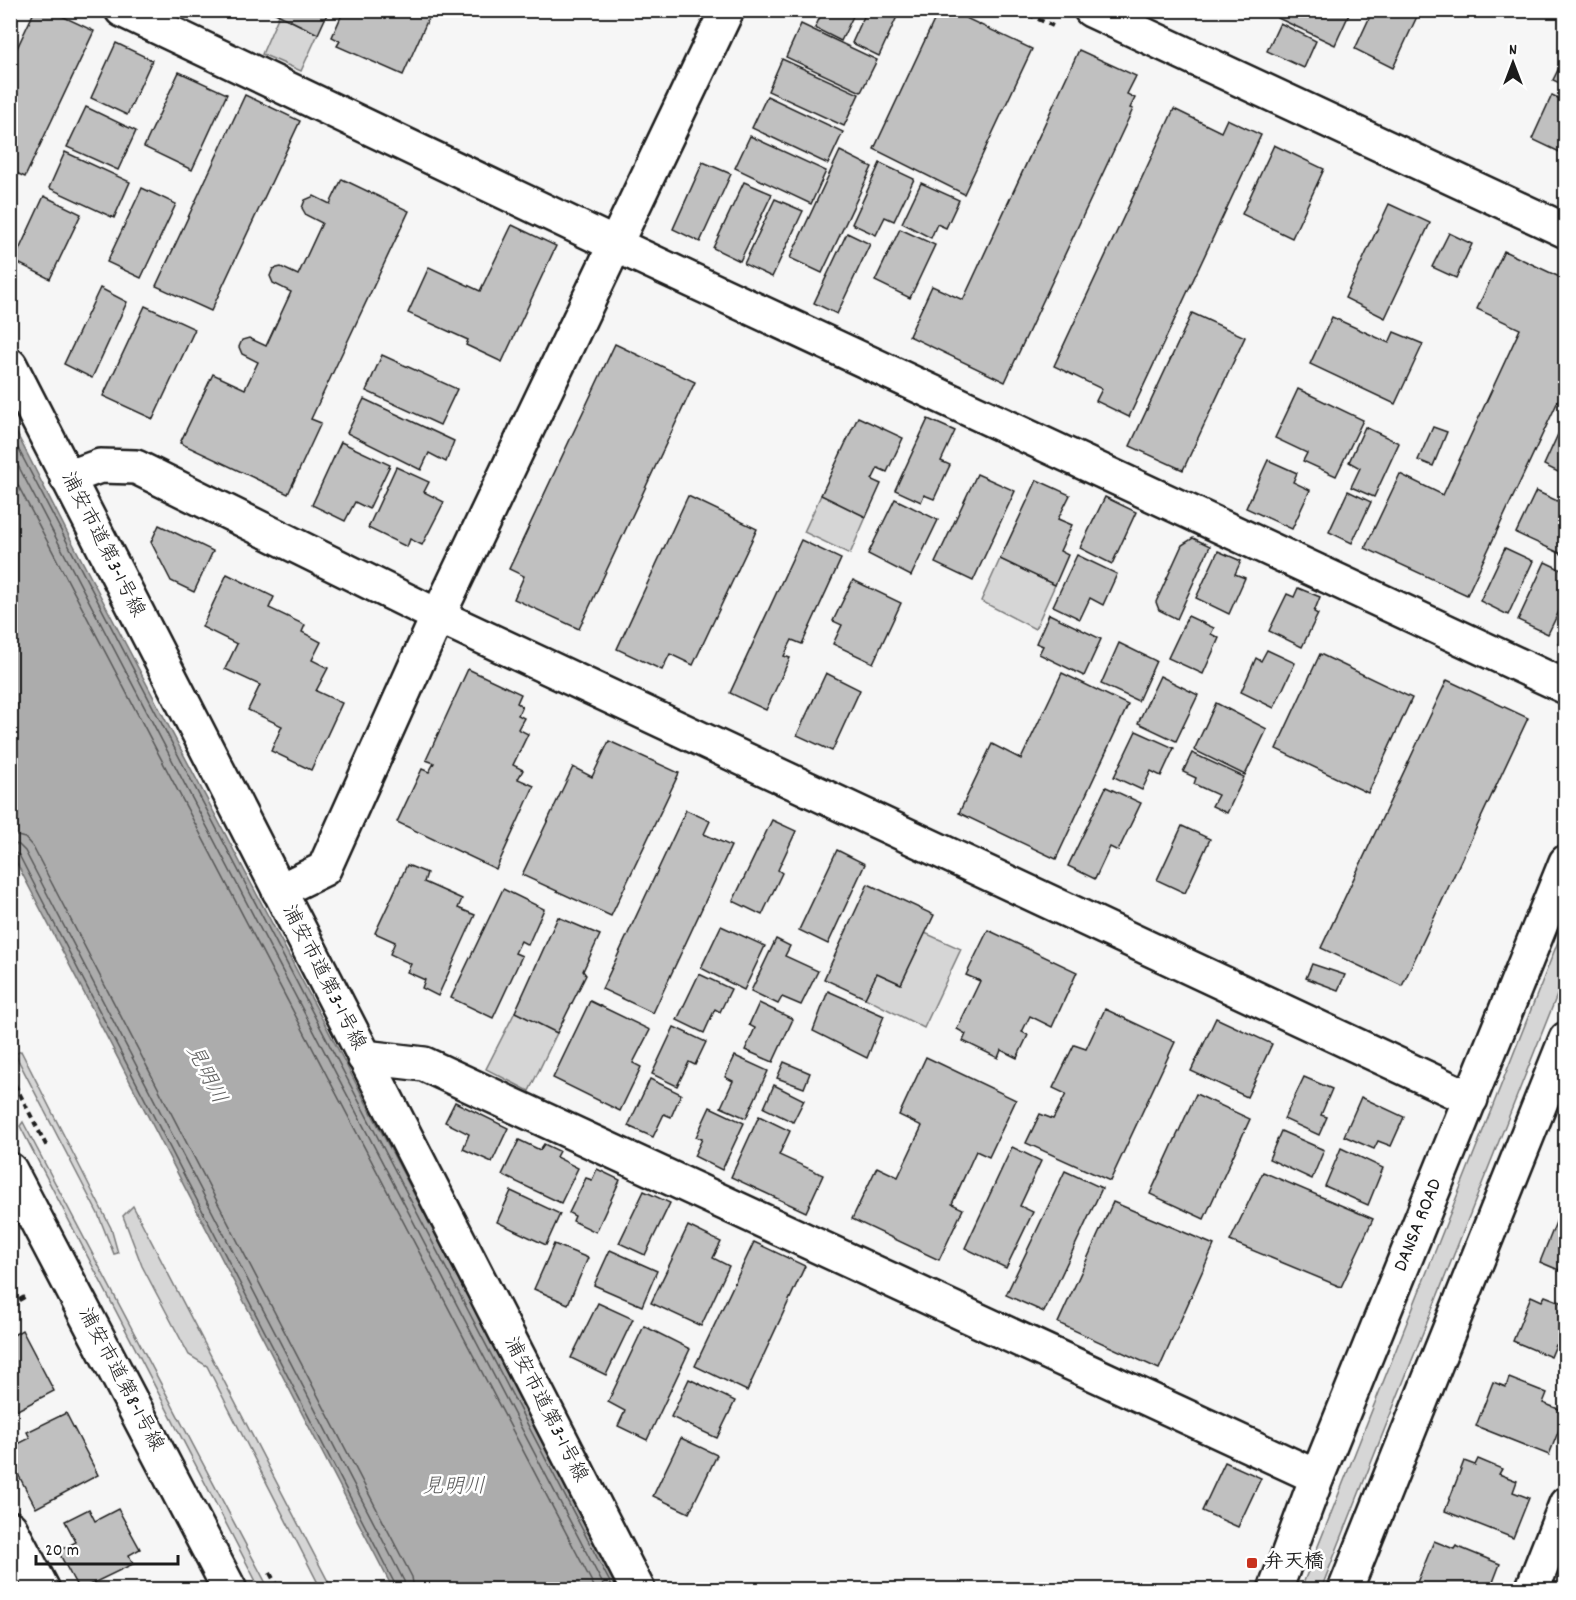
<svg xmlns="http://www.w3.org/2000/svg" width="1576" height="1600" font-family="Dekko,'Klee One',sans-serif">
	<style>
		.green { fill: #d6d6d6; stroke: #797979; stroke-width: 1.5 }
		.water { fill: #acacac; stroke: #727272; stroke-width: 1.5 }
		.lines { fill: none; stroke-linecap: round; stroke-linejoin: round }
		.shore { stroke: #565656; stroke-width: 1.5 }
		.building { fill: #c0c0c0; stroke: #1c1c1c; stroke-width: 1.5 }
		.minor-casing { stroke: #1c1c1c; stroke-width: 38 }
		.tertiary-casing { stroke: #1c1c1c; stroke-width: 38 }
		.path { stroke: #1c1c1c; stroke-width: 4; stroke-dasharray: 6 4.5; stroke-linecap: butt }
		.minor { stroke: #fff; stroke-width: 33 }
		.tertiary { stroke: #fff; stroke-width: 33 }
		.poi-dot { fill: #c8321e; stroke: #fff; stroke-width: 2 }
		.labels { text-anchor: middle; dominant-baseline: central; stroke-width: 5; stroke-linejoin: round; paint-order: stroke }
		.street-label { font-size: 20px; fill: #1c1c1c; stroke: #fff }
		.poi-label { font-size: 20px; font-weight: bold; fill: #1c1c1c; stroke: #fff; text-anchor: start }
		.water-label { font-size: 21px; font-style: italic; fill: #5d5d5d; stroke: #fff }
	</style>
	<rect width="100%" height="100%" fill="#f6f6f6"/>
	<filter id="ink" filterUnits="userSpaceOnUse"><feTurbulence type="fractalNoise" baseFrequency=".0167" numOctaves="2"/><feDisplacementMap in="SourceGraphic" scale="12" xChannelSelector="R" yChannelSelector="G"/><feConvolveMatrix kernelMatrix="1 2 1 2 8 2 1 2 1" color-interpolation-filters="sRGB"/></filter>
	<g filter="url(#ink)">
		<!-- green -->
		<g class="green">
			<path d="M279,15l39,19 -17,37 -39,-17z"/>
			<path d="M821,495l45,22 -16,37 -46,-22z"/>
			<path d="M1000,559l55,26 -20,44 -54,-28z"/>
			<path d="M1565,924v51l-244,614h-20z"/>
			<path d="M925,933l36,16 -37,79 -59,-30 12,-25 24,11z"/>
			<path d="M515,1012l42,21 -28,58 -43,-22z"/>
			<path d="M21,1051l90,177 7,25 -4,1 -16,-40 -83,-160z"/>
			<path d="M23,1122l246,467h-9l-240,-463z"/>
			<path d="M133,1206l199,383h-11l-114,-223 -18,-11 -47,-89 -19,-50z"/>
		</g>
		<!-- water -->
		<path class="water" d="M10,420l59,116 552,1053h-228l-382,-737z"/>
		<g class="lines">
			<!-- shore -->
			<g class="shore">
				<path d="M10,433l604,1157"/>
				<path d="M10,450l596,1140"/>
				<path d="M10,470l586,1120"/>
				<path d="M10,834l15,4 8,9 379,730 2,13"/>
				<path d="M10,843l9,2 6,6 379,730 1,9"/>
				<path d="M10,851l9,4 379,735"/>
			</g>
		</g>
		<!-- building -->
		<g class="building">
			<path d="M35,10h14l45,21 -69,146 -15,-7v-107z"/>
			<path d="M269,10h60l-11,24z"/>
			<path d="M344,10h88l-29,65 -66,-29 3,-5 -8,-4z"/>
			<path d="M823,10h33l-15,31 -26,-13z"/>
			<path d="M867,10h33l-21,46 -27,-13z"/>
			<path d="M939,10h10l83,39 -68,145 -90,-45z"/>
			<path d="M1281,10h70l-16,35 -57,-27z"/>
			<path d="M1373,10h47l-27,58 -38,-19z"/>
			<path d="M1280,23l36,18 -12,27 -37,-17z"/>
			<path d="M801,24l76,36 -16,32 -75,-35z"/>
			<path d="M116,43l36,17 -25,55 -36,-17z"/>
			<path d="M1079,50l57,26 -9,18 8,4 -5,10 3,1 -128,273 -96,-46 23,-50 31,14z"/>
			<path d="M1566,54v32l-13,-6z"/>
			<path d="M782,59l77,35 -15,32 -76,-35z"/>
			<path d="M179,72l48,22 -35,76 -48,-23z"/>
			<path d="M245,95l55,26 -89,190 -55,-25z"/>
			<path d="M1552,95l14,7v53l-34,-16z"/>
			<path d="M767,96l76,36 -15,32 -76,-36z"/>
			<path d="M86,107l50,24 -18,39 -51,-23z"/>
			<path d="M1174,109l47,23 6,-13 34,16 -132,282 -33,-16 6,-12 -48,-23z"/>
			<path d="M750,136l76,35 -15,33 -76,-36z"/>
			<path d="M1274,145l50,24 -32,69 -50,-24z"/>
			<path d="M840,151l32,16 -50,106 -32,-15z"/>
			<path d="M65,152l65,30 -16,36 -65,-30z"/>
			<path d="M703,162l28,12 -31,68 -27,-13z"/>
			<path d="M880,163l34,16 -20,42 -9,-4 -9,18 -24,-11z"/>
			<path d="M342,179l67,32 -98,208 10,4 -33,71 -108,-51 33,-69 32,15 13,-27 -16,-8 -3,-7 3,-7 7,-2 17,8 25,-54 -18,-9 -3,-7 3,-7 8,-2 17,8 24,-52 -16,-8 -4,-7 3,-8 9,-4 16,8z"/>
			<path d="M744,182l28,12 -32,67 -27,-13z"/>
			<path d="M921,183l38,17 -13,28 -9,-4 -6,14 -29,-15z"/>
			<path d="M142,188l34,16 -35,74 -34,-16z"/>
			<path d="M44,196l37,18 -31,65 -36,-18z"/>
			<path d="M775,199l28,12 -31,66 -28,-13z"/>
			<path d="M1389,204l41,19 -45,95 -40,-20z"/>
			<path d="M512,225l44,21 -54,116 -36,-17 2,-5 -60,-27 21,-46 51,24z"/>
			<path d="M900,229l35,16 -25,53 -35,-17z"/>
			<path d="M847,233l23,11 -33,70 -23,-11z"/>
			<path d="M1449,233l23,11 -16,34 -24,-11z"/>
			<path d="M1504,251l62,29v104l-99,211 -102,-47 35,-74 43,21 77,-166 -43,-20z"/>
			<path d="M100,288l27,14 -35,76 -28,-14z"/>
			<path d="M145,306l50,23 -42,90 -50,-23z"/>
			<path d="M1192,313l53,24 -62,133 -53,-24z"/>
			<path d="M1332,317l57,26 5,-11 29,12 -28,60 -85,-40z"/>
			<path d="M615,344l80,38 -116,247 -65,-30 10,-23 -15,-7z"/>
			<path d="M382,355l75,34 -17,36 -74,-34z"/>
			<path d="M1298,389l65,31 -27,56 -33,-15 4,-8 -32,-15z"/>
			<path d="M364,399l90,42 -8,21 -17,-9 -8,17 -74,-37z"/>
			<path d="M858,417l45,21 -16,34 -9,-4 -6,12 9,4 -15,33 -45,-22z"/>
			<path d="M928,419l27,12 -14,30 9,4 -16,34 -10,-4 -3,7 -26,-12z"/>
			<path d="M1565,419h1v57l-22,-11z"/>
			<path d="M1365,427l34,16 -25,54 -23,-10 9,-19 -11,-6z"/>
			<path d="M1433,427l14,5 -14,34 -15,-6z"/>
			<path d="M341,442l49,23 -21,44 -14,-7 -10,19 -33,-16z"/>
			<path d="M1268,460l29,13 -4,9 17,8 -18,39 -46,-21z"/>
			<path d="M396,467l33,15 -5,10 20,10 -22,43 -12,-6 -3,8 -39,-19z"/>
			<path d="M977,474l38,17 -42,90 -38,-18z"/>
			<path d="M1037,480l33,15 -12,24 14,6 -12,26 8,4 -13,30 -55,-26z"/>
			<path d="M1348,491l23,11 -19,41 -23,-11z"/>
			<path d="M1536,491l30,14v51l-50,-23z"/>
			<path d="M688,496l69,33 -64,136 -23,-11 -8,16 -45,-21z"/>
			<path d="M1105,497l31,15 -24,52 -32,-16z"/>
			<path d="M895,499l43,21 -27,56 -43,-22z"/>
			<path d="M159,525l54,26 -19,41 -23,-11 -20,-39z"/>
			<path d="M1193,538l17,8 -33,73 -18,-9 -3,-8 26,-57z"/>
			<path d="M801,540l40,19 -39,85 -10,-4 -8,16 6,2 -24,52 -36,-17z"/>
			<path d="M1505,548l28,13 -25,54 -28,-14z"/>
			<path d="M1218,551l23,10 -6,13 10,4 -16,36 -33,-16z"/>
			<path d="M1077,555l40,19 -14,31 -13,-7 -10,21 -27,-13z"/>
			<path d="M1545,562l21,10v25l-18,37 -30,-14z"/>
			<path d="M227,574l47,23 -5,11 36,17 -3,7 19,10 -9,18 16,8 -12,23 26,12 -31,67 -40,-19 11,-25 -34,-16 12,-25 -35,-16 12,-25 -35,-17z"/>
			<path d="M853,580l48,23 -28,60 -40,-19 9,-19 -9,-4z"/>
			<path d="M1298,588l22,9 -6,15 4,2 -16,33 -33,-16 18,-37 7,3z"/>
			<path d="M1049,614l52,25 -17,37 -45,-22 4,-8 -7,-3z"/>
			<path d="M1188,616l26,12 -3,6 8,4 -16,36 -35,-16z"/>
			<path d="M1566,627v21l-8,-4z"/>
			<path d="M1119,643l37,18 -18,40 -37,-17z"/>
			<path d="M1267,650l28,13 -21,45 -33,-16 15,-34 5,3z"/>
			<path d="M1320,654l92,44 -44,95 -92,-44z"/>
			<path d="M468,669l53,25 -4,9 5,3 -4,9 6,3 -6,11 10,5 -15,31 10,5 -5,9 16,7 -38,83 -99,-47 25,-53 7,3 5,-9 -8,-3z"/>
			<path d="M826,673l34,17 -28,61 -35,-16z"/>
			<path d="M1062,673l66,32 -72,154 -97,-46 33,-69 29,15z"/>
			<path d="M1160,676l38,19 -22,46 -38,-18z"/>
			<path d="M1447,680l81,38 -126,268 -81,-38z"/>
			<path d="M1216,703l51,26 -22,46 -51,-25z"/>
			<path d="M1136,731l38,17 -13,28 -10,-5 -9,19 -28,-13z"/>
			<path d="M609,741l70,32 -68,143 -89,-41 51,-108 19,10z"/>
			<path d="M1192,753l52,24 -17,36 -15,-7 6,-11 -24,-11 2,-6 -13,-6z"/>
			<path d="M1106,787l35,16 -23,48 -8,-4 -15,32 -27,-13z"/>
			<path d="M686,810l24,11 -6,13 27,12 -78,167 -51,-24z"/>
			<path d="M772,820l24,11 -18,39 4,3 -20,42 -29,-14z"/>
			<path d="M1182,826l28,13 -25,54 -28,-13z"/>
			<path d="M837,850l28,14 -37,80 -29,-14z"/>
			<path d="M407,865l20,8 -3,9 38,17 -4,9 17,7 -37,81 -16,-8 3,-8 -18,-8 4,-8 -21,-10 5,-12 -20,-9z"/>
			<path d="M868,884l66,31 -33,69 -24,-11 -12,25 -41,-19z"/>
			<path d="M503,889l41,20 -16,36 -7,-4 -6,12 7,3 -29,62 -42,-20z"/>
			<path d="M558,917l42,18 -17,36 3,4 -29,58 -42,-21z"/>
			<path d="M721,926l44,20 -21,44 -43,-22z"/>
			<path d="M988,930l89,42 -25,55 -22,-11 -8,16 6,3 -11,23 -16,-8 -3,8 -35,-17 3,-7 -9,-5 23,-48 -14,-6z"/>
			<path d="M776,939l14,7 -5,10 33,15 -17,34 -19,-8 -4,7 -27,-13z"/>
			<path d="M1312,964l33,11 -7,15 -32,-12z"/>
			<path d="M699,974l32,15 -11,23 -5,-3 -11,24 -27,-13z"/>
			<path d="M828,991l56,25 -17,42 -54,-27z"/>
			<path d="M590,1001l60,29 -17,33 8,4 -21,44 -67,-33z"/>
			<path d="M759,1003l34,16 -20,43 -28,-12 10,-22 -6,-3z"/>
			<path d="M1105,1009l70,33 -65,139 -84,-38 14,-29 13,5 13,-25 -13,-6 21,-43 12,4z"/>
			<path d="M1216,1018l56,26 -25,53 -56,-26z"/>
			<path d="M674,1027l32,15 -11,23 -6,-3 -12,24 -25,-12z"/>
			<path d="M735,1056l33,15 -22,47 -25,-11 12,-26 -8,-4z"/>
			<path d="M926,1057l90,43 -27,57 -13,-6 -24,53 11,5 -24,51 -87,-41 25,-52 21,10 24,-51 -23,-11z"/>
			<path d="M784,1062l26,11 -6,15 -27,-10z"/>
			<path d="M1304,1077l28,12 -11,26 6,2 -8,18 -35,-16z"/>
			<path d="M650,1079l31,15 -10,23 -7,-3 -11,23 -25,-11z"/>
			<path d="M774,1085l30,15 -11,22 -29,-14z"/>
			<path d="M1196,1094l54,25 -46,100 -54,-25z"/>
			<path d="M1361,1097l43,20 -13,29 -13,-5 -4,8 -30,-13z"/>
			<path d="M455,1102l53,26 -16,34 -29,-13 6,-15 -24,-12z"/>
			<path d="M710,1107l34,16 -22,47 -28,-14 8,-17 -6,-2z"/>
			<path d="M759,1116l31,15 -11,24 44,20 -17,37 -75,-35z"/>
			<path d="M1281,1131l43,19 -12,29 -43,-20z"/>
			<path d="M519,1140l21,10 4,-6 15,7 -3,6 22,11 -17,35 -59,-28z"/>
			<path d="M1012,1147l29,14 -21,45 13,6 -27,56 -41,-20z"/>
			<path d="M1341,1148l42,20 -15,37 -43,-19z"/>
			<path d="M597,1169l23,11 -24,52 -23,-11 2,-5 -6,-3 17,-35 6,2z"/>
			<path d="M1065,1171l37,17 -58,124 -38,-17z"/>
			<path d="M1263,1172l110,47 -32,68 -111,-46z"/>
			<path d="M511,1191l49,23 -14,31 -49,-23z"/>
			<path d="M644,1191l26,12 -25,52 -26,-12z"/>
			<path d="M1113,1202l101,43 -55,124 -101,-46z"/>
			<path d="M1562,1207l4,2v64l-26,-11z"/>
			<path d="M688,1226l33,16 -8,16 16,8 -28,60 -50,-23z"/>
			<path d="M754,1242l51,24 -58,125 -52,-25z"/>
			<path d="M554,1244l34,14 -20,46 -34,-15z"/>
			<path d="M610,1250l47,21 -15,35 -48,-21z"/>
			<path d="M1531,1296l11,5 3,-5 21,8v45l-10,-4 -5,12 -38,-16z"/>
			<path d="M598,1303l35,16 -27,56 -35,-17z"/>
			<path d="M644,1326l46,23 -43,91 -29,-14 7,-15 -17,-9z"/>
			<path d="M22,1330l32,61 -44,23v-77z"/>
			<path d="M1509,1378l38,15 -4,10 23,9 -17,43 -73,-29 17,-44 13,5z"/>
			<path d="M689,1379l46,22 -18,37 -46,-21z"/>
			<path d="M66,1413l32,62 -62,33 -26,-49v-11l20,-10 -3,-6z"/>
			<path d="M681,1438l36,17 -28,58 -36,-17z"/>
			<path d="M1478,1459l24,10 -3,5 18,7 -4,11 16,6 -16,40 -68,-27 19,-50 11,4z"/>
			<path d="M1225,1462l36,16 -23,49 -36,-16z"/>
			<path d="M89,1509l6,12 23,-12 22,40 -11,6 4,9 -54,26 -21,-39 18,-9 -11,-21z"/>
			<path d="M1434,1541l20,8 2,-3 44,18 -10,26h-76z"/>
		</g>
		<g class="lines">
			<!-- minor casing -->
			<g class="minor-casing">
				<g id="minor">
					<path d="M122,10l494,235 950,442"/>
					<path d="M10,365l628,1225"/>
					<path d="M67,478l33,-12 36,1 302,149 1033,483"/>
					<path d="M279,891l45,-22 114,-253 289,-606"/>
					<path d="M364,1057l60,7 893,413"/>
					<path d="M10,1528l33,62"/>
					<path d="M1532,1590l34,-86"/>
				</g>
			</g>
			<!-- tertiary casing -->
			<g class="tertiary-casing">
				<g id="tertiary">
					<path d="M1091,10l475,221"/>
					<path d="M10,1170l220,420"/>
					<path id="s1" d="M1275,1590l42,-113 249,-615"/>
					<path d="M1345,1590l221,-551"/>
				</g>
			</g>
			<!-- path -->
			<g class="path">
				<path d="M1019,10l34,16"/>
				<path d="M10,1075l37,72"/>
				<path d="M10,1305l18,-10"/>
				<path d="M270,1573l9,17"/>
			</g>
			<!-- minor -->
			<use href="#minor" class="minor"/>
			<!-- tertiary -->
			<use href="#tertiary" class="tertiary"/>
		</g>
	</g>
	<!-- markers -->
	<rect class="poi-dot" x="1246" y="1557" width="12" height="12" rx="3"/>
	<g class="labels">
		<!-- street labels -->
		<g class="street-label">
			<text transform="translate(102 545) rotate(63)">浦安市道第3-1号線</text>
			<text transform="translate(323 978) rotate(63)">浦安市道第3-1号線</text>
			<text stroke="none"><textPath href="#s1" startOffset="392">DANSA ROAD</textPath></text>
			<text transform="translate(120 1380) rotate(62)">浦安市道第8-1号線</text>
			<text transform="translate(545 1410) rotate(63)">浦安市道第3-1号線</text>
		</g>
		<!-- poi labels -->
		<g class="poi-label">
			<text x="1264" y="1563">弁天橋</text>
		</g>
		<!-- water labels -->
		<g class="water-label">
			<text transform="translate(205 1075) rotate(63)">見明川</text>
			<text x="454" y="1488">見明川</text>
		</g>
	</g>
	<!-- margin -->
	<rect width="1576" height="1600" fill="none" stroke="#fff" stroke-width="36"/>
	<rect x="18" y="18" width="1540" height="1564" fill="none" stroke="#1c1c1c" stroke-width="2" filter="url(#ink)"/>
	<!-- north arrow -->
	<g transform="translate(1513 63)" stroke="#ffffff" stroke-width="4.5" paint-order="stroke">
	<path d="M0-4.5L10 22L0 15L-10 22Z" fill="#1c1c1c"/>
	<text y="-9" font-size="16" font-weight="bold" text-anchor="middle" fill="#1c1c1c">N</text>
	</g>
	<!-- scale -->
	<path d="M36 1555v9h142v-9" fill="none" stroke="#1c1c1c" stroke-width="3"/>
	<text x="45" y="1555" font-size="18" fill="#1c1c1c" stroke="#ffffff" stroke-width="4.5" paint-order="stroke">20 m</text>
</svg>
